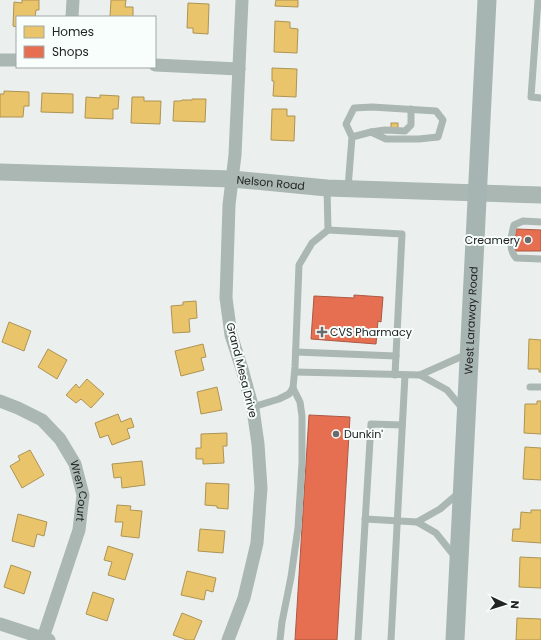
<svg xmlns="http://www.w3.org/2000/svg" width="541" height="640" font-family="Poppins,sans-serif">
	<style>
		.homes { fill: #e9c46a; stroke: #ad9455 }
		.shops { fill: #e76f51; stroke: #ac5844 }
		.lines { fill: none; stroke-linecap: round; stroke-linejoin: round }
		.service { stroke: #aab7b3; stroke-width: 7 }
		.minor { stroke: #aab7b3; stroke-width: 13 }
		.tertiary { stroke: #aab7b3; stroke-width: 17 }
		.secondary { stroke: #a7b5b2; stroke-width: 19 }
		.poi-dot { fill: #686b6b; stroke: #f7fefc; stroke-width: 1.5 }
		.labels { text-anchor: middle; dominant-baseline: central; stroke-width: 4; stroke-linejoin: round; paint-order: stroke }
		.street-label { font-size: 11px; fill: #222424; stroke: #f7fefc }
		.poi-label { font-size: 11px; fill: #222424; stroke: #f7fefc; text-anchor: start }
	</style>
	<rect width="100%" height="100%" fill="#ebf0ee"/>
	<!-- homes -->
	<g class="homes">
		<path d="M22,0h17v10h-3l-1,7h-18v10l-4,-1 1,-24 8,1z"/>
		<path d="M111,0h15l-1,7h8v10h-23z"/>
		<path d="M276,0h22v7l-23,-1z"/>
		<path d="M188,3l21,1 -1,30 -15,-1v-5h-6z"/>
		<path d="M275,21l15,1v6l8,1 -1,24 -23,-1z"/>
		<path d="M272,68l25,1 -1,28 -23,-1 1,-15h-2z"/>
		<path d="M4,91l25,1v14h-5l-1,11h-23v-23h4z"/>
		<path d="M42,93l31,1v19l-32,-1z"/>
		<path d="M100,95l19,1 -1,13h-5v10l-28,-1 1,-21 14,1z"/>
		<path d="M132,97h12v4h17l-1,23 -29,-1z"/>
		<path d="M192,99h14l-1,23 -32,-1 1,-20h7l1,-1h10z"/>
		<path d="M272,109h15v7h8l-1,25 -23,-1z"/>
		<rect x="391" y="123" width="7" height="5"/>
		<path d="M196,301l1,17 -8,1 1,13 -17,1 -2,-27 12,-1v-3z"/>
		<path d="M9,322l22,9 -7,20 -22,-9z"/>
		<path d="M529,339l12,1v32h-2v-3h-11z"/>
		<path d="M203,344l3,13 -5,1 3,12 -23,6 -6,-25z"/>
		<path d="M48,349l19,11 -10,19 -19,-12z"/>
		<path d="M87,379l17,15 -13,14 -10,-9 -5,4 -10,-8 10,-11 3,4z"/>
		<path d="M217,387l5,23 -21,4 -4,-22z"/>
		<path d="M537,401h4v33l-17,-1 1,-29h12z"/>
		<path d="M118,414l3,8 10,-4 3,9 -7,2 3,9 -18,7 -4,-10 -8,3 -5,-15z"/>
		<path d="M227,433v13h-4l1,17 -21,1v-5h-7v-11h5v-14z"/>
		<path d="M525,447l16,1v32l-18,-1z"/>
		<path d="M30,450l14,25 -22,13 -12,-22 10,-6 -2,-4z"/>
		<path d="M142,461l3,24 -23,3 -1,-11 -7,1 -2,-14z"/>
		<path d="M206,483l23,1 -1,25 -11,-1v-2l-12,-1z"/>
		<path d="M117,505l14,1 -1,4 12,1 -3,27 -18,-2 2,-14h-8z"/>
		<path d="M531,510h10v33l-29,-2 1,-12h7l1,-17 10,1z"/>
		<path d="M18,514l29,8 -3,14 -7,-2 -3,13 -22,-6z"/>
		<path d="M200,529l25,2 -2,22 -25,-2z"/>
		<path d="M108,546l25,8 -8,26 -17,-5 4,-13 -8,-2z"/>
		<path d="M520,557l21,1v30l-22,-1z"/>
		<path d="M11,565l20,7 -7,22 -20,-7z"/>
		<path d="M187,571l29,7 -3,14 -7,-2 -2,10 -23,-5z"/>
		<path d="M93,592l21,7 -7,22 -21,-7z"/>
		<path d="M182,613l20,8 -8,19h-7l-14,-5z"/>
		<path d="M517,618l24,1v21h-25z"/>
	</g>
	<!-- shops -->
	<g class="shops">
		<path d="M516,229l25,1v21h-26z"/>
		<path d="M354,295l29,2 -2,25 -3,-1 -2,23 -65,-5 3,-43 40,2z"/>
		<path d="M309,415l41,2 -13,223h-42z"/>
	</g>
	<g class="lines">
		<!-- service -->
		<g class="service">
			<path d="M538,0l-7,97 10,1"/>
			<path d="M371,132l14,-2 20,1 6,-6v-16"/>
			<path d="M348,188l4,-51 19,-5 15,7h33l19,-2 5,-17 -7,-9 -64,-4 -18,1 -8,16 6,13"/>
			<path d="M541,222l-18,-1 -9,4c-3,11 -6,24 2,33l25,1"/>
			<path d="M328,230l74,4 -7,141"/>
			<path d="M296,352l100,4"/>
			<path d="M295,372l125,3 47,-21"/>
			<path d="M420,375l27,15 16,19"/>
			<path d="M530,387h11"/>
			<path d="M253,407l26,-8 10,-5 4,-6 2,-21 4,-102 13,-22 16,-13 -1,-42"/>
			<path d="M365,519l52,3 19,11 20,25"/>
			<path d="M417,522l23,-13 20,-17"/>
			<path d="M280,640l2,-18 9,-45 7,-49 4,-65v-47l-2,-14 -7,-14"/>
			<path d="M358,640l13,-216 31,1"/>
			<path d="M391,640l14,-265"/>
		</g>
		<!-- minor -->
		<g class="minor">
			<path d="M72,17l1,-17"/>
			<path d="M0,60h17"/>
			<path d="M155,65l84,4"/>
			<path id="s1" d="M0,401l18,7 24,12 18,19 15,25 8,31 -4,35 -36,108"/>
			<path d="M0,624l49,16"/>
			<path d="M228,640l16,-42 13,-55 4,-55 -3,-44 -5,-35 -11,-40 -11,-34 -5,-37 3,-93 6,-50 7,-155"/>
		</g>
		<!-- tertiary -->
		<path class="tertiary" id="s2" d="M0,172l232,7 95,9 214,7"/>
		<!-- secondary -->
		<path class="secondary" id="s3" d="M455,640l32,-640"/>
	</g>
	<!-- markers -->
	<g class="poi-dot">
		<circle cx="528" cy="240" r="4"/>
		<path d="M320 326h4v4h4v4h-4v4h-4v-4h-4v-4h4z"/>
		<circle cx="336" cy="434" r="4"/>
	</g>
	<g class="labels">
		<!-- street labels -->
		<g class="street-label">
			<text stroke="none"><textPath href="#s2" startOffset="271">Nelson Road</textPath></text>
			<text stroke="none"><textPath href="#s3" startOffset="320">West Laraway Road</textPath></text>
			<text transform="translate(242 370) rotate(76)">Grand Mesa Drive</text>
			<text stroke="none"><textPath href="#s1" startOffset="129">Wren Court</textPath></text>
		</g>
		<!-- poi labels -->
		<g class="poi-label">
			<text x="520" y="240" text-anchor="end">Creamery</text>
			<text x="330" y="332">CVS Pharmacy</text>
			<text x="344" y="434">Dunkin'</text>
		</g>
	</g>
	<!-- legend -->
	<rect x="16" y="16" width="140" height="52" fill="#f7fefc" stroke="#a2a7a6"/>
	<rect x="24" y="26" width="20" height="12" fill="#e9c46a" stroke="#a2a7a6"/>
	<text x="52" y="36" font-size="12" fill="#222424">Homes</text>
	<rect x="24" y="46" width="20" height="12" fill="#e76f51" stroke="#a2a7a6"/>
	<text x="52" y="56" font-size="12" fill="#222424">Shops</text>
	<!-- north arrow -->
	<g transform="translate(505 604) rotate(94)" stroke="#f7fefc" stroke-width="3" paint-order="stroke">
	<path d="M0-3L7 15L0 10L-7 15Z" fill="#222424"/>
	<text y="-6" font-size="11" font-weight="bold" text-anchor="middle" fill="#222424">N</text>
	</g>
</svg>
